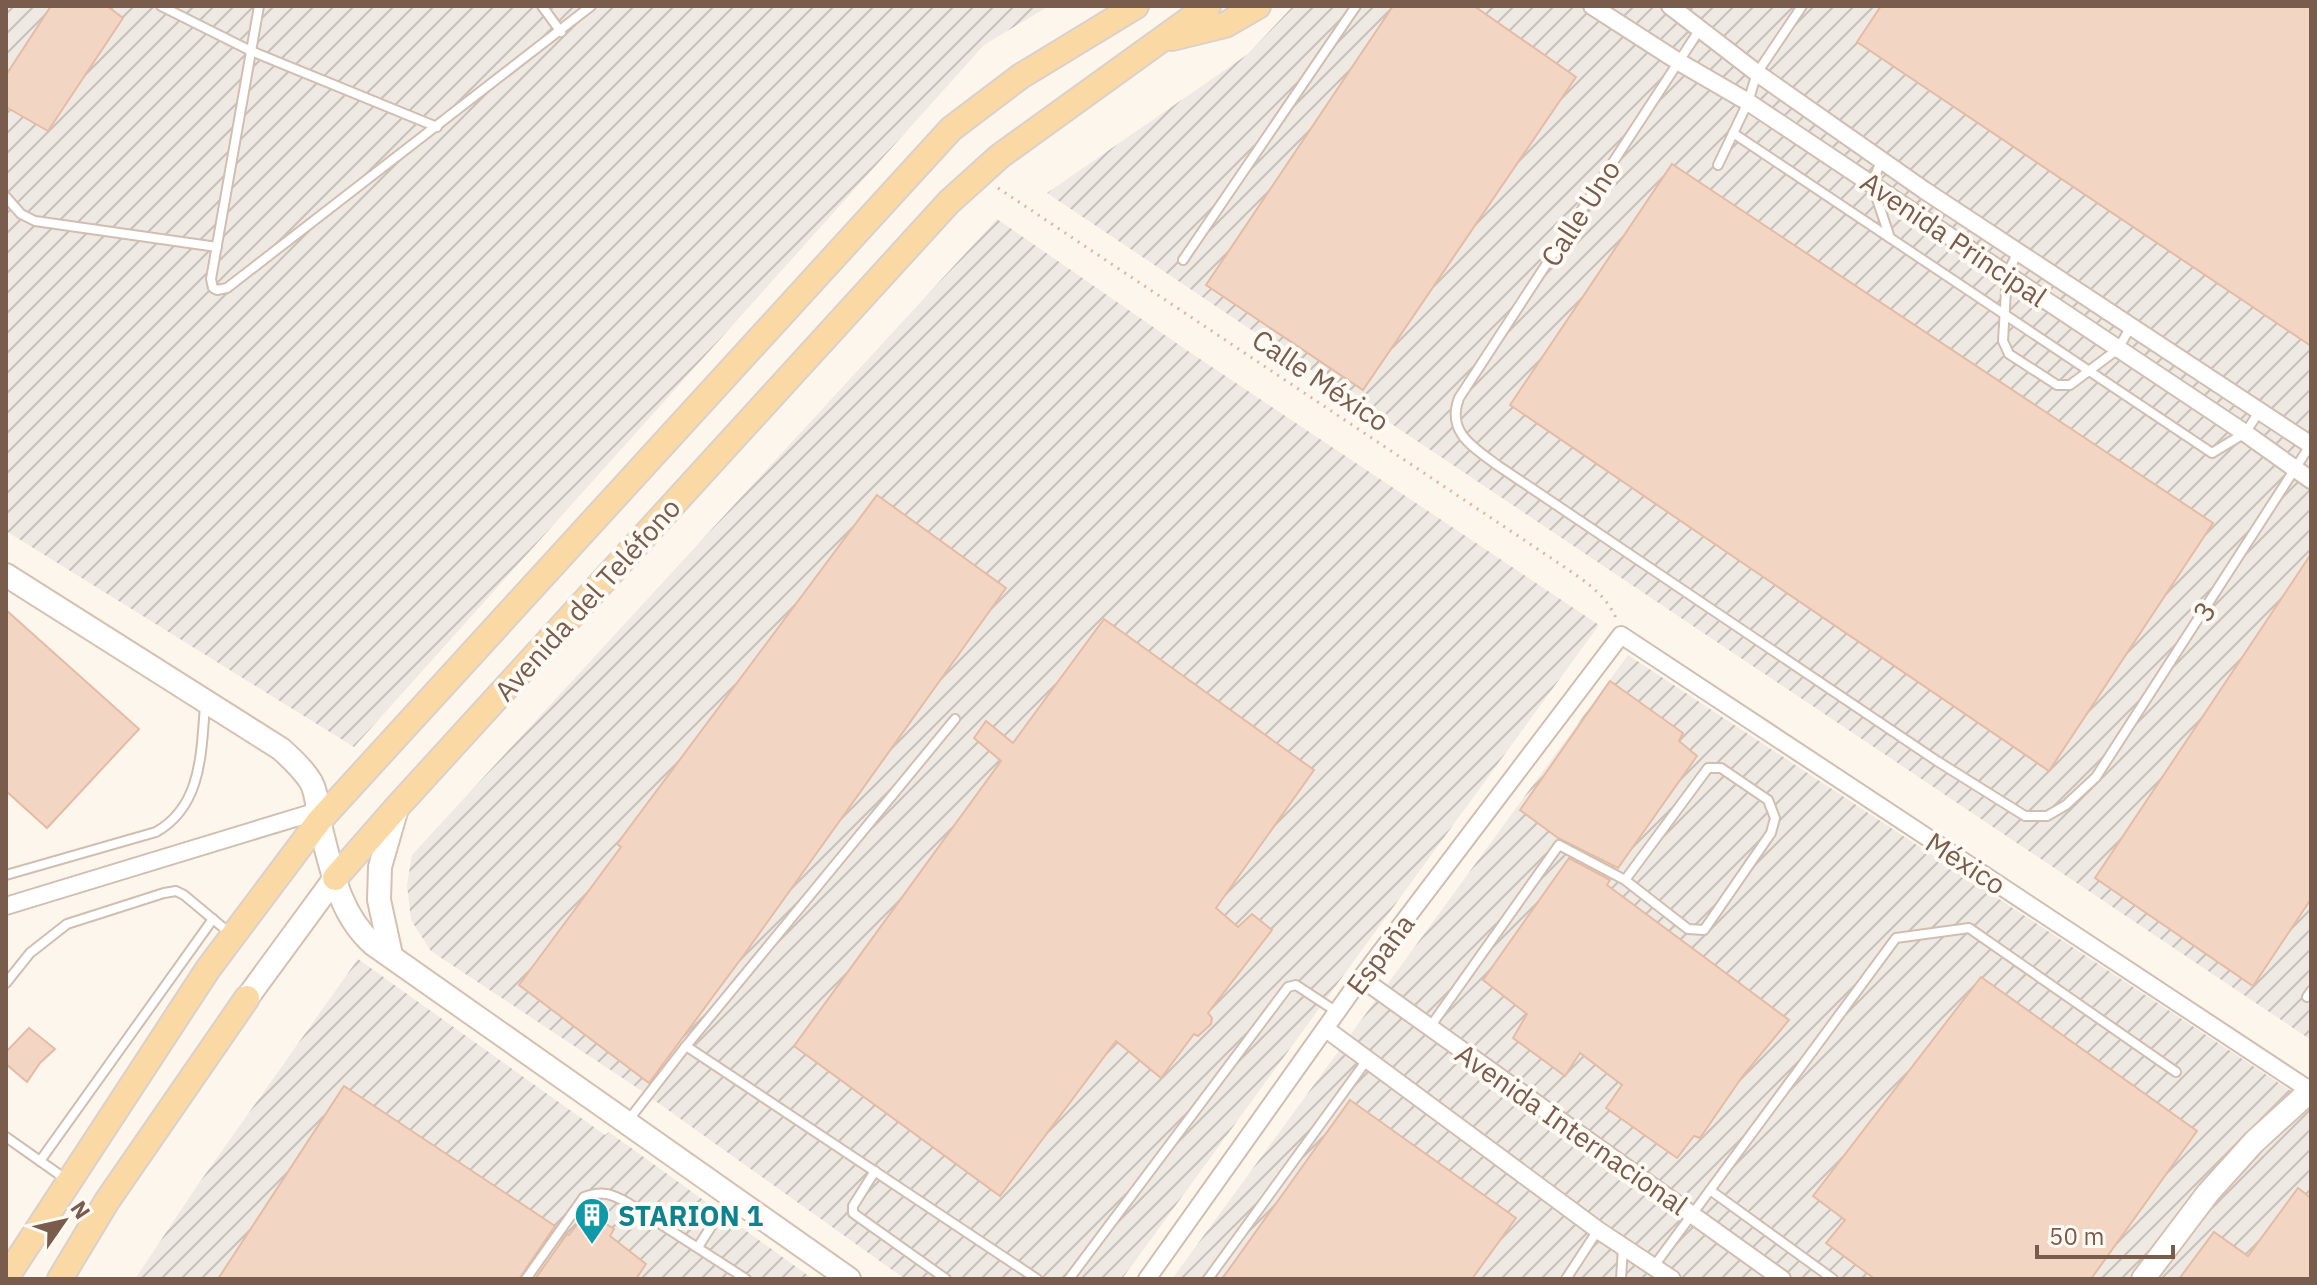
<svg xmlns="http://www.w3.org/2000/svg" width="2317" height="1285" font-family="'IBM Plex Sans',sans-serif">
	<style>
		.industrial { fill: url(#industrial-furrows) }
		.building { fill: #f3d5c3; stroke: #e6bba3; stroke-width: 2 }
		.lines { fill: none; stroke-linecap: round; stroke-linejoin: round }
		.service-casing { stroke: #d1beb0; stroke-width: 12 }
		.minor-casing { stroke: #d1beb0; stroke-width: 20 }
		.secondary-casing { stroke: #d6c0b0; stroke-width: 26 }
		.primary-casing { stroke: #dad1cd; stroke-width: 28 }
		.path { stroke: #d9b8a5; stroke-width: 3; stroke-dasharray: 2 6; stroke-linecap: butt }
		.service { stroke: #fff; stroke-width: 8 }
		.minor { stroke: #fff; stroke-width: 16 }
		.secondary { stroke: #fff; stroke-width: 22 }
		.primary { stroke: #fbd9a5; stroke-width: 24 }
		.labels { text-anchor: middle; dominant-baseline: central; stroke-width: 8; stroke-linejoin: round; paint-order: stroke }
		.street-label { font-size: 28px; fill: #7a5c4d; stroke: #fffaf3 }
		.culture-label { font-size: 28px; font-weight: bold; fill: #0d838f; stroke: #fffaf3; text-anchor: start }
	</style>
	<defs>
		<pattern id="industrial-furrows" width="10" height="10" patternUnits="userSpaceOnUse" patternTransform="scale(2)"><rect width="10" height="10" fill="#efe9e4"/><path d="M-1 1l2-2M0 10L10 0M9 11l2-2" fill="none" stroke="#c7c0bb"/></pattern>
	</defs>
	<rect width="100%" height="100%" fill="#fdf6ec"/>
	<!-- industrial -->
	<g class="industrial">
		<path d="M6,6h1043l-65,39 -630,702 -348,-216z"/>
		<path d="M1293,6h1018v1034l-1264,-847 201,-139z"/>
		<path d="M997,219l188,130 414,276 -477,654h-217l-272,-194 -202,-134 -20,-31 -4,-35 5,-30z"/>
		<path d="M1628,655l683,449v175h-1139z"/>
		<path d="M358,959l247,176 4,-3 204,147h-678l62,-93z"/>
	</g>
	<!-- building -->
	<g class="building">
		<path d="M51,6h56l16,12 -75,113 -42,-24v-32z"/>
		<path d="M1393,6h81l102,71 -213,313 -157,-105z"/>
		<path d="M1881,6h430v340l-454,-304z"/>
		<path d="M1672,164l541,359 -164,248 -539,-366z"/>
		<path d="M877,495l129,93 -260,364 -97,131 -130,-98 102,-138 -4,-3z"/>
		<path d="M2311,554v345l-58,87 -158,-108z"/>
		<path d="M6,610l133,119 -92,99 -41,-37z"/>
		<path d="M1104,619l210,151 -98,138 22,19 14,-13 20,16 -64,83 4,5 -1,6 -13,12 -4,-2 -33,44 -45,-37 -116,155 -206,-150 207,-285 -27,-23 12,-17 27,22z"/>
		<path d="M1610,681l73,52 -4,8 18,15 -79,112 -60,-30 -38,-28z"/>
		<path d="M1569,858l41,22 -3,5 182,135 -47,57 -42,61 -6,-2 -17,22 -71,-50 16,-23 -42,-32 -15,23 -52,-38 14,-24 -44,-34z"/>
		<path d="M1981,977l216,154 -106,148h-216l-49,-36 19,-23 -32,-24z"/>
		<path d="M29,1028l26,21 -15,14 -13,19 -21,-18v-12z"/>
		<path d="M344,1086l211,140 -36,53h-301z"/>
		<path d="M1350,1100l166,118 -44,61h-250z"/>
		<path d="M2298,1188l13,10v81h-132l35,-47 34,24z"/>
		<path d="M591,1214l23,15 -4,7 36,28 -10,15h-101l32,-45 2,1 12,-16 5,2z"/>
	</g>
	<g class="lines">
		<!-- service casing -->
		<g class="service-casing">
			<g id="service">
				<path d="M161,6l90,45 186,76"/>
				<path d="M259,6l-48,273 2,9 4,2 10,-2 364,-282"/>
				<path d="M542,6l19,26"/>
				<path d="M1700,29l-241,369c-13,34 14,49 38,67l440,296 88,55h22l19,-11 30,-28 215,-333"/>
				<path d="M1733,133l479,320 33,-20 14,-21"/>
				<path d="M1881,161l-9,23 18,54"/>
				<path d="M1718,165l30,-63 9,-29 45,-67"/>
				<path d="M6,197l15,17 14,7 182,26"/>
				<path d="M2018,252l-11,22 -4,67 6,13 48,31h13l48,-36 12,-21"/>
				<path d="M1183,260l173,-254"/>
				<path d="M955,719l-269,327 351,233"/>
				<path d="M6,875l150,-43c46,-26 45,-79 49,-126"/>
				<path d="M6,983l24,-30 37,-29 97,-31 12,-2 8,4 48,40"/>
				<path d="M2307,997l4,-6"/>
				<path d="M1430,1027l129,-182 66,35 63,49 16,1 67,-97 4,-15 -7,-18 -47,-32h-13l-83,112"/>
				<path d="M627,1122l59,-76"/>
				<path d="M6,1137l61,43"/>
				<path d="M40,1161l173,-242"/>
				<path d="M875,1171l-22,35v7l93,66"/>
				<path d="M1710,1190l123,89"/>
				<path d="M698,1247l32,-50"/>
				<path d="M1654,1266l242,-328 73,-10 207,144"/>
				<path d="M526,1279l58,-82c18,-7 28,-3 44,6l118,76"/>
				<path d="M1069,1279l219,-292 8,-2 41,27"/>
				<path d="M1208,1279l159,-219"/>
				<path d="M1566,1279l32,-49"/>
				<path d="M1621,1279l2,-32"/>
			</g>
		</g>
		<!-- minor casing -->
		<g class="minor-casing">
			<g id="minor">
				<path d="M1592,6l87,56 69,40 497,331 66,47"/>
				<path d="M1670,6l87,67 167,117 387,255"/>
				<path d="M6,906l312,-95"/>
				<path d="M1361,978l421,301"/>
				<path d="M1326,1029l272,201 74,49"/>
				<path d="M1147,1279l214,-301 260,-343 690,456"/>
			</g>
		</g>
		<!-- secondary casing -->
		<g class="secondary-casing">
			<g id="secondary">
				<path d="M6,575l275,174c11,10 22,20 30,33 7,13 6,28 9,43 11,42 19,89 53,119l476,335"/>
				<path d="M391,955l-12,-55 1,-33 17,-59"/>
				<path d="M247,998l88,-120"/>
				<path d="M2143,1279l65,-86 46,-51 57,-52"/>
			</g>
		</g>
		<!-- primary casing -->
		<g class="primary-casing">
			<g id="primary">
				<path d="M1172,38l53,-13 33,-19"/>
				<path d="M335,878l63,-72 551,-604 51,-46 208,-150"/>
				<path d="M6,1278l202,-309 111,-148 632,-692 70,-53 115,-70"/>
				<path d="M60,1279l47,-78 140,-203"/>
			</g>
		</g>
		<!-- path -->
		<path class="path" d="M998,188l562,376c23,16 45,29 56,54"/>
		<!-- service -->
		<use href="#service" class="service"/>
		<!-- minor -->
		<use href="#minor" class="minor"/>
		<!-- secondary -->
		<use href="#secondary" class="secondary"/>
		<!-- primary -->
		<use href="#primary" class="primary"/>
	</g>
	<!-- icons -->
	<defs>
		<g id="building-pin" transform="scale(1.8)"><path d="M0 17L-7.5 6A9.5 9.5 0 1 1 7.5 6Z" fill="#0f9aa8" stroke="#fffaf3"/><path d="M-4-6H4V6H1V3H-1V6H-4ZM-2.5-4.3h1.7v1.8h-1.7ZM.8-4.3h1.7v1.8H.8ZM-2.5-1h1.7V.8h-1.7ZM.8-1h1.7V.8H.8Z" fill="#fff"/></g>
	</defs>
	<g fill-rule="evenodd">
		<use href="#building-pin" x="592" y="1215"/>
	</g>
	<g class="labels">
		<!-- street labels -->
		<g class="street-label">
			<text transform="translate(1580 213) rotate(-57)">Calle Uno</text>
			<text transform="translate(1954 239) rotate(34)">Avenida Principal</text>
			<text transform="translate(1321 380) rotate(34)">Calle México</text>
			<text transform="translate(587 599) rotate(-48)">Avenida del Teléfono</text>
			<text transform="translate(2204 611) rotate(-57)">3</text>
			<text transform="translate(1966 863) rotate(33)">México</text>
			<text transform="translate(1380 954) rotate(-53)">España</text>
			<text transform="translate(1572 1129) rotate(35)">Avenida Internacional</text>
		</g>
		<!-- culture labels -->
		<g class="culture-label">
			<text x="618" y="1215">STARION 1</text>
		</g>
	</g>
	<!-- border -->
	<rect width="2317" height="1285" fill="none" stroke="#7a5c4d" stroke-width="16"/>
	<!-- north arrow -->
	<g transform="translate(64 1221) rotate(56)" stroke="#fffaf3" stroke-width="6" paint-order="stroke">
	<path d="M0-6L14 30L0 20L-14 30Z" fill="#7a5c4d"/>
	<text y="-12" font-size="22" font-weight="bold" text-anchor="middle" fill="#7a5c4d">N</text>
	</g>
	<!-- scale -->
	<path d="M2037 1245v12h136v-12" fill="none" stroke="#7a5c4d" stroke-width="4"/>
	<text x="2049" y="1245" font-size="24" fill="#7a5c4d" stroke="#fffaf3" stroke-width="6" paint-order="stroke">50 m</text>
</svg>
